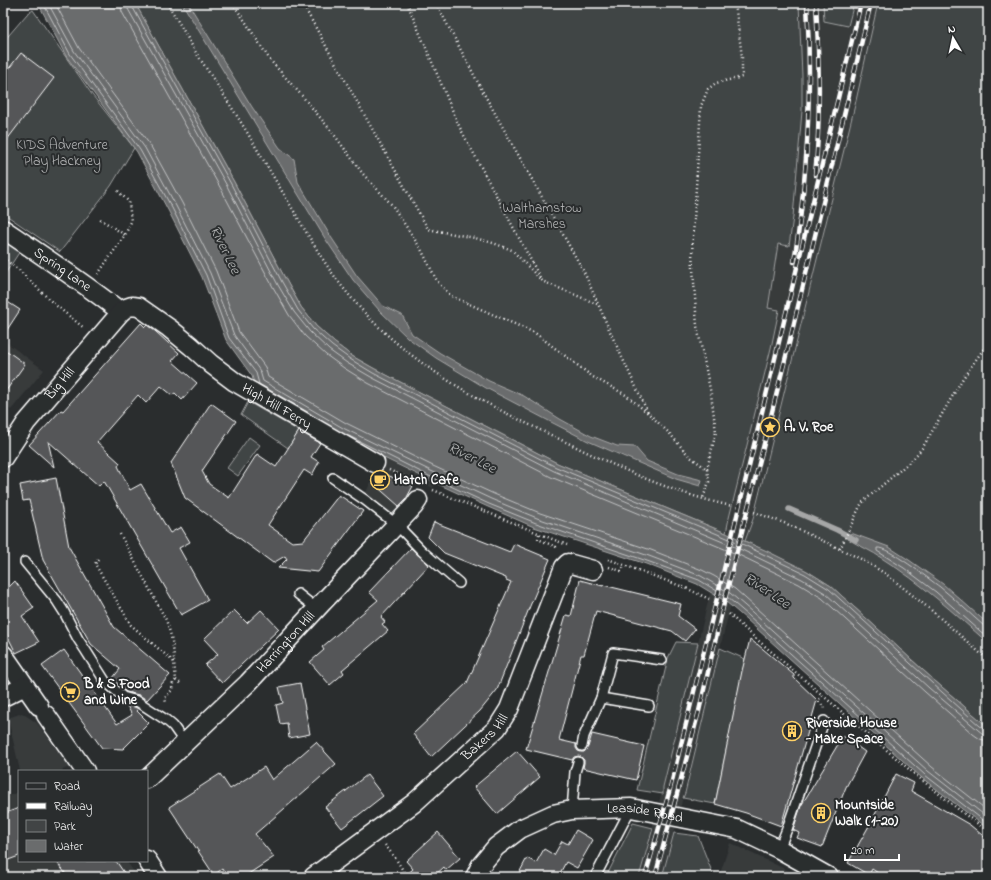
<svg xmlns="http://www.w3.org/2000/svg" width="991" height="880" font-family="'Indie Flower',sans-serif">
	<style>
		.built { fill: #373a3b }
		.green { fill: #414445; stroke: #a0a2a2 }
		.water { fill: #6a6c6d; stroke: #a6a7a7 }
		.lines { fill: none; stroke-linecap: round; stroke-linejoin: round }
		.shore { stroke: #c3c4c5; stroke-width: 1 }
		.stream { stroke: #a6a7a7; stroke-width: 5.5 }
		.building { fill: #555758; stroke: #fff }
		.service-casing { stroke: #fff; stroke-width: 12 }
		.minor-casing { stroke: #fff; stroke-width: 21 }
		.path { stroke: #fff; stroke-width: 2.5; stroke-dasharray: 1 3; stroke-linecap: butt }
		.service { stroke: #2a2d2e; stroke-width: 9 }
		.minor { stroke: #2a2d2e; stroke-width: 18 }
		.rail-casing { stroke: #fff; stroke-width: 4.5 }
		.rail { stroke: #2a2d2e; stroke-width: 3; stroke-dasharray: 9; stroke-linecap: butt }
		.labels { text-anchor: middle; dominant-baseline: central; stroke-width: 4; stroke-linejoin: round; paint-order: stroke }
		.park-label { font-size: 14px; fill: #b3b4b5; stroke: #2a2d2e }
		.street-label { font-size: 14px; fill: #fff; stroke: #2a2d2e }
		.poi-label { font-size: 14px; font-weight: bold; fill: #fff; stroke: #2a2d2e; text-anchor: start }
		.water-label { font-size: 15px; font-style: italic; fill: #b4b6b6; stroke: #2a2d2e }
	</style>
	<rect width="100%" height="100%" fill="#2a2d2e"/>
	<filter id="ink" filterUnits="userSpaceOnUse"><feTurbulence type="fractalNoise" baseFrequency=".025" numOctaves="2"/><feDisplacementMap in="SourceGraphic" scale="8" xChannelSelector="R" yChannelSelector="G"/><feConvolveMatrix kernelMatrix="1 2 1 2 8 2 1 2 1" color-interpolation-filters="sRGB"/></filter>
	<g filter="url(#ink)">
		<!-- built -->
		<g class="built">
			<path d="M799,3h24l1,18 24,5 6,-23h24l-23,102 -181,728 -12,44h-23l24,-90 47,-194 61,-245 7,-38 -10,-2 10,-64 11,2 4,-29 9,-106v-35z"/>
			<path d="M3,340l41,30 -33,40 -8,-5z"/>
			<path d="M383,458l52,26 -2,4 -17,-8 -11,26 -12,11 -29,-21z"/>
			<path d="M22,713l15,10 33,44 -8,3 1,1h-43l-12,-53z"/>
			<path d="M19,792v69h107l12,16h-135v-79z"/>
			<path d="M730,843l72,34h-83z"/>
		</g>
		<!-- green -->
		<g class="green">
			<path d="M135,3h664l3,73v35l-9,106 -4,29 -11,-2 -10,64 11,2 -8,38 -42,170 -3,15 -169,-70 -182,-94 -23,-13 -17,-13 -19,-17 -15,-19 -15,-27 -52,-98z"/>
			<path d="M823,3h31l-6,23 -24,-5z"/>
			<path d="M878,3h110v724l-53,-46 -104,-95 -24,-15 -62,-30 8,-22 102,-414z"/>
			<path d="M33,10l60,86 41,52 -23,38 -51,66 -57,-39v-171l24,-28z"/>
			<path d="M3,236l19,12 -19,29z"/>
			<path d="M248,402l51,29 -11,17 -47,-33z"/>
			<path d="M249,437l11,8 -22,31 -11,-8z"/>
			<path d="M676,642l22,1 -35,144v7l-26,-4 31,-132z"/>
			<path d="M720,648l25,11 -30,145 -32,-6 2,-5z"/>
			<path d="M633,823l20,5 -14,49h-33z"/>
			<path d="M674,833l24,3 16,41h-52z"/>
		</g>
		<!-- water -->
		<g class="water">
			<path d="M38,3h97l99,179 52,98 15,27 15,19 19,17 17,13 23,13 182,94 169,70 41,18 40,20 24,15 104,95 53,46v102l-66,-51 -176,-159 -21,-18 -28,-17 -51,-20 -112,-37 -46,-20 -61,-28 -88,-43 -84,-49 -3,-11 -26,-36 -24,-63 -34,-67 -31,-58 -71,-96z"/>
			<path d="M182,3h6l64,104 28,41 14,11 4,23 33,55 26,39 26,30 19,9 10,19 28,19 49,28 35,15 36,23 31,17 26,10 18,1 12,14 31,13 24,6 -2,6 -24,-7 -88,-38 -39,-20 -63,-33 -50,-30 -28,-20 -29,-28 -26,-30 -27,-40z"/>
			<path d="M851,533l38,14 20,13 34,24 45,40v19c-34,-30 -67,-60 -105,-84 -11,-8 -24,-13 -35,-20z"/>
		</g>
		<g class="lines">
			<!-- shore -->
			<g class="shore">
				<path d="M43,3l27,51 70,96 32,58 34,67 23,63 27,35 3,11 52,30"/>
				<path d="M48,3l26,48 71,97 31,58 34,67 24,62 26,36 3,10 80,47 88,43 60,28 46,19 112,38 52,20 29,17 22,19 176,159 60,47"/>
				<path d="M55,3l24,45 71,97 32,58 34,68 23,61 26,35 3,10 78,46 87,43 61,28 46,19 111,37 51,20 12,6 21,13 197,178 56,44"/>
				<path d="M120,3l2,9 99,177 52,98 16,28 16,21 21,19 18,13 24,15 183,94 188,78 60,29 23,14 103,94 48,42 7,5 8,2"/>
				<path d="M126,3l2,6 99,177 51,99 16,27 16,20 19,18 18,13 24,14 183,94 188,79 60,29 23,14 104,95 48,41 6,5 5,1"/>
				<path d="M131,3l1,3 99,178 51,98 16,28 15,19 19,17 18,13 23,14 183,94 188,78 61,29 24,15 104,95 47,42 5,3 3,1"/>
				<path d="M349,436l80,40 60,28 47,19 111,38 52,19 28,17 22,19 176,159 63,49"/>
				<path d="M988,627l-4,-1c-15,-13 -29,-27 -44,-39 -11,-8 -53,-41 -63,-39v3l27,17 32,24 52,46"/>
			</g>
			<!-- stream -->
			<path class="stream" d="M789,509l48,21 19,10"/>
		</g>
		<!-- building -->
		<g class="building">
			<path d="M21,53l33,25 -51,67v-69z"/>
			<path d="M3,299l17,11 -17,26z"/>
			<path d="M141,323l4,4 2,-2 8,6 24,22 -7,8 25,22 -15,17 -7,-7 -3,2 -11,-9 -15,17 -8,-8 -41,47 23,21 -2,3 12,24 11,-6 29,49 11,-6 9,15 -11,6 29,52 -27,15 -77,-134 -5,5 -51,-45 6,26 -25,-22 32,-35 2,1z"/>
			<path d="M3,348l22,16 -22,31z"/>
			<path d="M211,403l25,18 -34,50 7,13 20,14 28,-44 19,13 23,-36 21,12 -9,14 8,5 -7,13 -8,-5 -36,55 24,17 11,-1 36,-46 24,16 -45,61 -40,-4 9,-9 -2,-3 -12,7 -88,-65 -14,-35z"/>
			<path d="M380,472l33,14 -7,13 -7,7 -25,-22 4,-11z"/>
			<path d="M56,478l13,69 45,80 56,48 -23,25 -8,-5 -13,-3 -14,-13 8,-10 -29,-25 -48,-84 -14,-60 -6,1 -3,-16z"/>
			<path d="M434,522l76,30 4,-8 36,15 -20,47 -33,84 -17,21 -49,46 -18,-23 54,-51 44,-101 -5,-2v-2l-62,-25 -16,-16z"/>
			<path d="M411,548l18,17 -48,52 4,5 -3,2 6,7 -46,39 2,3 -14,12 -20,-23 14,-12 -2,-3 56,-47 -9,-8z"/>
			<path d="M580,580l23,6v-1l78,19 -3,12 17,13 -10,12 -13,-10 -76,-20 -12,44h-3l-22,85 17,4v4l2,3 3,1h3l4,-5 4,-13 52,12 -8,34 -53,-12 1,-5v-3l-2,-2 -3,-2 -5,1 -2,3 -46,-11 40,-134 5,1z"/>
			<path d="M15,581l19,27 -12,8 17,26 -23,11 -13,-26v-34z"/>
			<path d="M234,610l13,13 14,-13 18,19 -57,54 -17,-18 13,-11 -14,-15z"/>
			<path d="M750,639l6,5h1l37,31v3l23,22 -36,126 -35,-13 -31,-9 27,-133z"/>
			<path d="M64,650l53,74 15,-9 -6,-11 8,3 5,2 -2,2 12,12 -26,26 -21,-1 -60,-82z"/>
			<path d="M300,683l10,51 -21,4 -2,-15 -7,1 -4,-19 7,-2 -4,-16z"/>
			<path d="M843,736l22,16 -19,35 -24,60 -25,-9 2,-5 -6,-3 8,-24z"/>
			<path d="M316,742l20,22 -81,70 19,23 -30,20h-17l-5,-8 -8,6 -45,-68 51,-33 10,15 34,-22 8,13z"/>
			<path d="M517,751l23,26 -43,37 -23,-27z"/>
			<path d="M896,774l18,9 -3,8 59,34 18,15v37h-104l-12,-8 -3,6 -21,-12 22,-39z"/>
			<path d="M367,775l16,21 -41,32 -17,-21z"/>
			<path d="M19,808v48l-16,6v-48z"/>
			<path d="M576,830l17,10 -16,28 -11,-6 -7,13 3,2h-45l10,-19 9,5 8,-14 10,6 8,-14 6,3z"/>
			<path d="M438,832l22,26 -14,12 -2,-3 -11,10h-29l9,-8 -7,-8z"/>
			<path d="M56,861h60l11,16h-59z"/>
		</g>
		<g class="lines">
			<!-- service casing -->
			<g class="service-casing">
				<g id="service">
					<path d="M333,478l32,22 32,25 25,26 37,32"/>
					<path d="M25,562l32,39 7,11 14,27 8,12 19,30 18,16 14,4 29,19 7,6 12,17"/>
					<path d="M298,594l19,15"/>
					<path d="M601,698l48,8"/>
					<path d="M582,746l2,-10 17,-38 12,-45 49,7"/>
					<path d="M572,810l3,-38 3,-10"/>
					<path d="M779,849l8,-20 37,-108"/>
					<path d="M595,877l36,-69"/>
				</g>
			</g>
			<!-- minor casing -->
			<g class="minor-casing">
				<g id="minor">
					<path id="s1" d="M3,229c40,27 80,53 118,83"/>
					<path id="s2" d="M3,458l23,-35 95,-111 5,-4 6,-2 7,1 30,21 22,18 20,18 24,18 140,81"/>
					<path d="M3,654l36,52"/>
					<path d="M3,697l22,-11"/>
					<path d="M46,715l39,56"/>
					<path id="s3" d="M147,779l101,-96 74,-80 92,-97 4,-6"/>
					<path d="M147,860l11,17"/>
					<path id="s4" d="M313,877l101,-74 83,-75 12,-19 55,-142 4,-4 25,7"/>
					<path id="s5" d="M475,877l6,-12 15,-18 24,-18 33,-15 19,-4 59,-2 106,21 42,20 50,28"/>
				</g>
			</g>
			<!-- path -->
			<g class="path">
				<path d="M167,3c10,16 19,32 28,48 20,31 41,62 59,93 17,29 34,57 51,86 13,22 27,45 44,65 13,16 28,31 44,45 52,45 115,75 177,104 51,25 105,50 162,62"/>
				<path d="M232,3l11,15 27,42 33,37 30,36 30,41 29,31 29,44 16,32 14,15 84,37 58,44 33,18 22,18"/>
				<path d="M302,3l126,226 47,9 18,5 19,7 30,31"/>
				<path d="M407,3l52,123 83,155 55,23"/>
				<path d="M436,3l47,89 101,180 29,66 35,75 22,21 19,22 18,13 2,13 -6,16"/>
				<path d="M118,191l11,11 2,20 -6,13"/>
				<path d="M3,258l16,12 35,34 30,24"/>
				<path d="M98,274l27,-39 -25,-16"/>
				<path d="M707,469l9,-37 -5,-38 -14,-68 -5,-73 9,-147 7,-17 8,-6 26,-6v-20l-7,-54"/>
				<path d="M389,470l27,12"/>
				<path d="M433,490l134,55"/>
				<path d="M754,512l33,12 74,35 25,15 45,36 57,50"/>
				<path d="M120,534l46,86c5,14 8,27 8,42"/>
				<path d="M539,534l-1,5 18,8v3"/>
				<path d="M840,549l20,-43 4,-5 49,-42 10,-12 40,-69 25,-35"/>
				<path d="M98,559l-3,5 36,61 43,37 2,18 -3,3 -1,7 -7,8 1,5"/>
				<path d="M608,559l78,29 23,11"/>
				<path d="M609,567l12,4 4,-6"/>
				<path d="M729,614l24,22 164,140 46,37 25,18"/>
				<path d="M176,680l4,3"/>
				<path d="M822,695l-4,6 7,7"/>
				<path d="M837,726l2,2 3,-4 -4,-4"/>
				<path d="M385,845l11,14 11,18"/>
			</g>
			<!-- service -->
			<use href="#service" class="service"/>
			<!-- minor -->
			<use href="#minor" class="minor"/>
			<!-- rail casing -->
			<g class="rail-casing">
				<g id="rail">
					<path d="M815,175c6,-57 4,-115 1,-172"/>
					<path d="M794,262c14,-87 18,-171 13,-259"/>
					<path d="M645,877l25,-88 47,-191 144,-595"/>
					<path d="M655,877l44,-166 25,-108 63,-251 84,-349"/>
				</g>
			</g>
			<!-- rail -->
			<use href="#rail" class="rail"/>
		</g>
	</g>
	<!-- icons -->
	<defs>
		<g id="sight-ring" transform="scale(1)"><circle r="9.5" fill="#2a2d2e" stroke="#ffd166" stroke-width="1.5"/><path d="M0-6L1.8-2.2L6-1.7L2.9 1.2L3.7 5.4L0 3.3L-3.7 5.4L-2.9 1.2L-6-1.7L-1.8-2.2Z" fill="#ffd166"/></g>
		<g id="cafe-ring" transform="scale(1)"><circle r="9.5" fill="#2a2d2e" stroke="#ffd166" stroke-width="1.5"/><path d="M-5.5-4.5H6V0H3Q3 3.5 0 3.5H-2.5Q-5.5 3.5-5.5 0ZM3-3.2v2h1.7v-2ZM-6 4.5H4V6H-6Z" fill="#ffd166"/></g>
		<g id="supermarket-ring" transform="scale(1)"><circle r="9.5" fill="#2a2d2e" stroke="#ffd166" stroke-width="1.5"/><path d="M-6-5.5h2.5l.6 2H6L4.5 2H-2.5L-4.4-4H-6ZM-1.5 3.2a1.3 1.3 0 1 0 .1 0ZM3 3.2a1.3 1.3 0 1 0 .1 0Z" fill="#ffd166"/></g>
		<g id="building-ring" transform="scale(1)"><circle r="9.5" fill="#2a2d2e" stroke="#ffd166" stroke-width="1.5"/><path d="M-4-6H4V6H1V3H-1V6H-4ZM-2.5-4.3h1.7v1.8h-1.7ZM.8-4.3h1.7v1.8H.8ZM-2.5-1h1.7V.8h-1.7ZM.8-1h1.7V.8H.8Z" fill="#ffd166"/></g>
	</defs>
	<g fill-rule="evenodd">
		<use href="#sight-ring" x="770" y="427"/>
		<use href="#cafe-ring" x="380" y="480"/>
		<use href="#supermarket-ring" x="70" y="692"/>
		<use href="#building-ring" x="792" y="731"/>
		<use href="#building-ring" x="821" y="813"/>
	</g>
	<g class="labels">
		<!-- park labels -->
		<g class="park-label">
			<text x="62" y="145">KIDS Adventure<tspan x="62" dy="16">Play Hackney</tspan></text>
			<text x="542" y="208">Walthamstow<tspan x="542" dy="16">Marshes</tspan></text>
		</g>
		<!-- street labels -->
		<g class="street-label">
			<text stroke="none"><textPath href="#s1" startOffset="72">Spring Lane</textPath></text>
			<text stroke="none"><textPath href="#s2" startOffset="94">Big Hill</textPath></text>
			<text stroke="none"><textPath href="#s2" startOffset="378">High Hill Ferry</textPath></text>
			<text stroke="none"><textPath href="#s3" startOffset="195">Harrington Hill</textPath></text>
			<text stroke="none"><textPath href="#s4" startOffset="222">Bakers Hill</textPath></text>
			<text stroke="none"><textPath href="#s5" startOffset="196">Leaside Road</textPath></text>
		</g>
		<!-- poi labels -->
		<g class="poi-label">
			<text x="784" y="427">A. V. Roe</text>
			<text x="394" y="480">Hatch Cafe</text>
			<text x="84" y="684">B &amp; S Food<tspan x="84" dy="16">and Wine</tspan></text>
			<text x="806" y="723">Riverside House<tspan x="806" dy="16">- Make Space</tspan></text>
			<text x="835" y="805">Mountside<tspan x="835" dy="16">Walk (1-20)</tspan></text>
		</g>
		<!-- water labels -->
		<g class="water-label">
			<text transform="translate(225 250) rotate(64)">River Lee</text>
			<text transform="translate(472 458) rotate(27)">River Lee</text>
			<text transform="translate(767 591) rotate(34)">River Lee</text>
		</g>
	</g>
	<!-- margin -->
	<rect width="991" height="880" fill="none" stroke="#2a2d2e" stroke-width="16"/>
	<rect x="8" y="8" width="975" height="864" fill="none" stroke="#fff" stroke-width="1.5" filter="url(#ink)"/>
	<!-- legend -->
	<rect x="18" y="770" width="130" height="92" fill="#2a2d2e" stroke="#7f8182"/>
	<rect x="26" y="783" width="20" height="6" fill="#2a2d2e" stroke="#7f8182"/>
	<text x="54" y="790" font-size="12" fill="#ffffff">Road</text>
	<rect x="26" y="803" width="20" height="6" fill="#ffffff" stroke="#7f8182"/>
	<text x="54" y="810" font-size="12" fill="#ffffff">Railway</text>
	<rect x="26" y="820" width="20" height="12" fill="#414445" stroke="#7f8182"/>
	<text x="54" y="830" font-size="12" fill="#ffffff">Park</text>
	<rect x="26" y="840" width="20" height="12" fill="#6a6c6d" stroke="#7f8182"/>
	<text x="54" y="850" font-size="12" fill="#ffffff">Water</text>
	<!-- north arrow -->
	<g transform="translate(953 38) rotate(351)" stroke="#2a2d2e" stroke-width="3" paint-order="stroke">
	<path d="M0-3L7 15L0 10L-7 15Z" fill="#ffffff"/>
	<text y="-6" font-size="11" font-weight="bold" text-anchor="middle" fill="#ffffff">N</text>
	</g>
	<!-- scale -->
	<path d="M845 854v6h54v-6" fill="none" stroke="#ffffff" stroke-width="2"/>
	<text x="851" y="854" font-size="12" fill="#ffffff" stroke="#2a2d2e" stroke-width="3" paint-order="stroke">20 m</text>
</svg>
